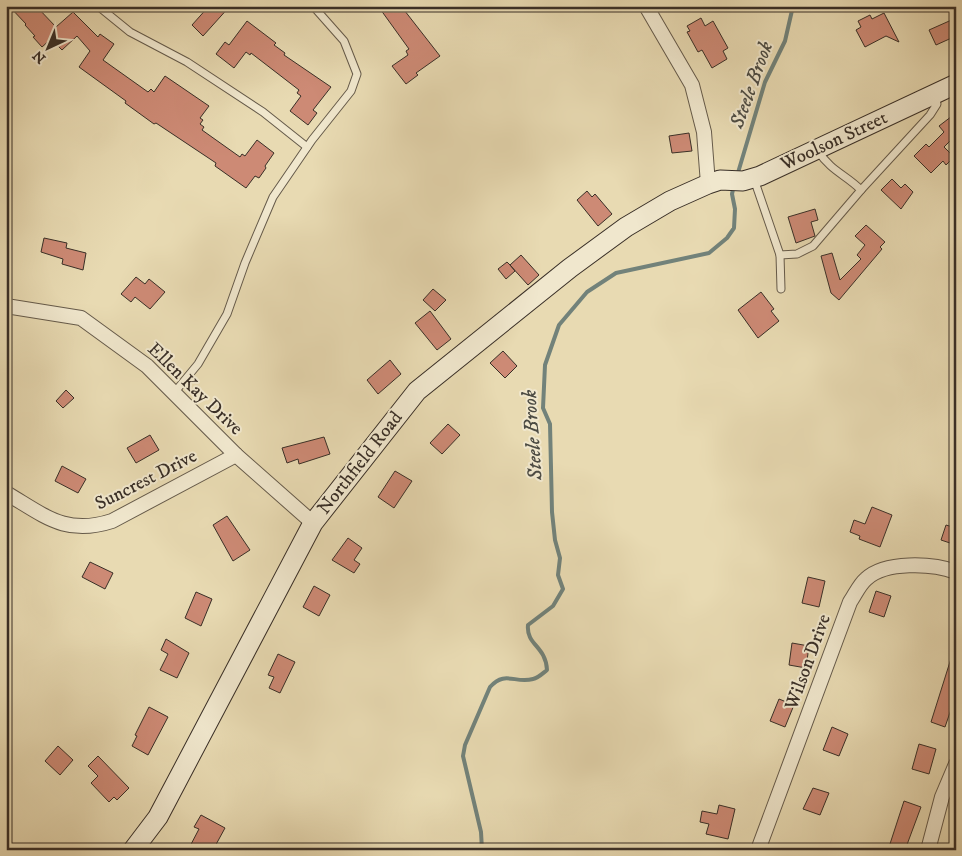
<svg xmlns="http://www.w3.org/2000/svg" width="962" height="856" font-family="'IM FELL DW Pica',serif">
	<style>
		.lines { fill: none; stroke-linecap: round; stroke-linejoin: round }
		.stream { stroke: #72827a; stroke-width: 4 }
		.building { fill: #cd8a75; stroke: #392f27 }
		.lane-casing { stroke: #655a4a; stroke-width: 9 }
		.street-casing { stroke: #655a4a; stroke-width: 16 }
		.secondary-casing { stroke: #392f27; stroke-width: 21 }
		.lane { stroke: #f0e7cd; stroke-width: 7 }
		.street { stroke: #f0e7cd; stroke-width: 14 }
		.secondary { stroke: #f0e7cd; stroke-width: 19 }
		.labels { text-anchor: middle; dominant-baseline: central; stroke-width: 4; stroke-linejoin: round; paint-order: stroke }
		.street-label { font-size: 19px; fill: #392f27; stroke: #f0e7cd }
		.water-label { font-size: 20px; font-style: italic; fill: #4c4b43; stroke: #f0e7cd }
	</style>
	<rect width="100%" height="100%" fill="#e8dab2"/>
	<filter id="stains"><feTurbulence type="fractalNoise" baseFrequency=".004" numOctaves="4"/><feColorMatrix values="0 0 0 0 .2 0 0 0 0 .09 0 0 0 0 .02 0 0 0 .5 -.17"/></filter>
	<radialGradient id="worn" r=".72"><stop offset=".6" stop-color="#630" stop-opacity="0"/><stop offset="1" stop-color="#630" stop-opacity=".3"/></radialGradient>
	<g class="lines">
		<!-- stream -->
		<g class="stream">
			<path d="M737,176l28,-94 20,-41 8,-35"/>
			<path d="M482,850l-1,-18 -18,-76 2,-11 25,-58c15,-17 25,-3 43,-8 5,-1 9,-5 14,-9 -1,-24 -21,-25 -19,-45l25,-19 10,-17 -5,-14 2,-17 -5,-18 -3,-28 -2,-88 -7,-16 2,-43 14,-40 28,-33 29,-19 93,-20 18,-15 7,-10 1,-19 -3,-15 2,-9"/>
		</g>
	</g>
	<!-- building -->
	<g class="building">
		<path d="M9,6h27l20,21 17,-15 25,25 2,-3 14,10 -11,16 45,32 3,-3 3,3 11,-16 44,30 -9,12 3,2 -3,4 4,3 -2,3 38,27 2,-3 3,2 12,-16 17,13 -9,13 1,2 -7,10 -4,-2 -9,12 -31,-22 1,-3 -60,-40 -2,1 -29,-21 1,-2 -47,-34 11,-16 -13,-15 -15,14 -11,-11 -9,8 -9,-10 2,-1 -10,-11 1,-1z"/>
		<path d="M209,6h21l-27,30 -11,-11z"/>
		<path d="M378,6h23l39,50 -24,17 2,2 -12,9 -14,-18 16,-11 -2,-4 3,-2z"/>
		<path d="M884,13l15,29 -13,-6 -21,11 -9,-17 5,-3 -3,-6 12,-6 2,4z"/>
		<path d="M701,18l4,8 8,-5 15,27 -5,3 4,8 -15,9 -10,-18 -4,2 -11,-20 3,-1 -3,-5z"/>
		<path d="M956,18v18l-20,9 -7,-15z"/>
		<path d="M247,21l29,22 -2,2 11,8 -1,2 47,32 -18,23 4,3 -9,12 -18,-14 11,-15 -4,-3 2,-3 -48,-37 -1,2 -4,-3 -12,16 -18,-14 9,-12 4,3z"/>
		<path d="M956,113v22l-12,12 10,10 -8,8 -3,-4 -12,12 -17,-17 12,-12 3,3 15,-15 -5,-6z"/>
		<path d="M689,133l3,18 -20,2 -3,-17z"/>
		<path d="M892,179l9,9 4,-4 8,8 -12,17 -20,-19z"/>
		<path d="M587,191l5,6 3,-3 17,20 -14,12 -21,-26z"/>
		<path d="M815,209l3,11 -7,2 4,14 -19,7 -8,-26z"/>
		<path d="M866,225l19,17 -5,5 2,2 -43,51 -8,-7 -10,-37 11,-3 8,27 21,-21 -4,-4 8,-10 -10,-9z"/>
		<path d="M44,238l23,5 -1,5 20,5 -3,17 -21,-6 1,-5 -22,-7z"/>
		<path d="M521,255l18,20 -11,10 -18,-20 5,6 -9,8 -8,-10 9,-7 3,3z"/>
		<path d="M136,277l9,7 4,-5 16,13 -15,17 -15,-12 -4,5 -10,-8z"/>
		<path d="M433,289l13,11 -11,11 -12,-11z"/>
		<path d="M761,292l13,17 -3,2 8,10 -21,17 -20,-28z"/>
		<path d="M430,311l21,28 -14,11 -22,-27z"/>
		<path d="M503,351l14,15 -12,12 -15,-15z"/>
		<path d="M390,360l11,14 -23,20 -11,-14z"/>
		<path d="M66,390l8,8 -11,10 -7,-7z"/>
		<path d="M448,424l12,11 -18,19 -12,-11z"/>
		<path d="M150,435l9,15 -23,13 -9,-15z"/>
		<path d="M324,437l6,17 -31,10 -1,-5 -11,4 -5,-15z"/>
		<path d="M62,466l24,13 -8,14 -23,-12z"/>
		<path d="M395,471l17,10 -18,27 -16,-11z"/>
		<path d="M872,507l20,8 -12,32 -21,-8 1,-3 -10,-4 4,-12 11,4z"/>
		<path d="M227,516l23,34 -17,11 -20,-36z"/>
		<path d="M946,525l10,3v17l-15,-5z"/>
		<path d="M348,538l14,10 -8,12 6,4 -6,9 -22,-13z"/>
		<path d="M90,562l23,11 -8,16 -23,-12z"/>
		<path d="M808,577l17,4 -6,26 -17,-4z"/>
		<path d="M314,586l16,9 -11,21 -16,-9z"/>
		<path d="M876,591l15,5 -7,21 -15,-5z"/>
		<path d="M196,592l16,7 -11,27 -16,-8z"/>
		<path d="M166,639l23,14 -12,25 -17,-8 8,-16 -7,-4z"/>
		<path d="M792,643l17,3 -3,22 -17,-3z"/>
		<path d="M954,649l2,1v45l-11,32 -14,-5z"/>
		<path d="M278,654l17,8 -15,31 -11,-5 5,-11 -6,-2z"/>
		<path d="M779,699l15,6 -9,22 -15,-6z"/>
		<path d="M149,707l19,10 -20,38 -16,-9 5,-10 -2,-1z"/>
		<path d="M832,727l16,7 -9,22 -16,-6z"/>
		<path d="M919,744l17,5 -7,25 -17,-5z"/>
		<path d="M58,746l15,14 -13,15 -15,-14z"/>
		<path d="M98,756l31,32 -12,12 -3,-3 -5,5 -18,-19 7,-7 -10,-10z"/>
		<path d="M813,788l16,5 -9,22 -17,-6z"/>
		<path d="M904,801l17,6 -16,43h-17z"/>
		<path d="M719,805l16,4 -7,30 -22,-5 3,-10 -9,-2 2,-11 15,3z"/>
		<path d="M201,815l24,13 -12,22h-25l11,-21 -5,-2z"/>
	</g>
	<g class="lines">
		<!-- lane casing -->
		<g class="lane-casing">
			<g id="lane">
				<path d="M98,6l32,26 57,30 76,50 44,35"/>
				<path d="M754,179l26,76 1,34"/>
				<path d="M861,190l69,-75 7,-11 -2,-9"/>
				<path d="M780,255l17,-1 16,-8 48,-56c-16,-16 -29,-18 -43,-39"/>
				<path d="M174,393l24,-29 29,-50 18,-51 28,-66 39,-57 39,-49 6,-17 -13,-33 -31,-35"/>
			</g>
		</g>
		<!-- street casing -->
		<g class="street-casing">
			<g id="street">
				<path d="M646,6l46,79 12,47 4,52"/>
				<path d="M6,306l75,12 66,48 89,89 77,68"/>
				<path d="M6,493c39,23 60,43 106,28l124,-66"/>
				<path d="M758,850l92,-248c5,-7 9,-17 16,-23 19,-18 66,-16 90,-7"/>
				<path d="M928,850l14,-53 14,-33"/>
			</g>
		</g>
		<!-- secondary casing -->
		<g class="secondary-casing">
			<path id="secondary" d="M133,850l25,-33 155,-294 104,-132 153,-123 56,-41 44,-26 38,-17 12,-4 23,1 17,-5 196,-92"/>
		</g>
		<!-- lane -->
		<use href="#lane" class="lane"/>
		<!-- street -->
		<use href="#street" class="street"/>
		<!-- secondary -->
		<use href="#secondary" class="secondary"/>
	</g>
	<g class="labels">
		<!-- street labels -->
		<g class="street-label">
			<text transform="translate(834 141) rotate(-25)">Woolson Street</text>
			<text transform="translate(195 389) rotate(44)">Ellen Kay Drive</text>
			<text transform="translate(360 463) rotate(-52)">Northfield Road</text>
			<text transform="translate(146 480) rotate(-27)">Suncrest Drive</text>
			<text transform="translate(808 662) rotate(-70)">Wilson Drive</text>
		</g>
		<!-- water labels -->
		<g class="water-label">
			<text transform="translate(752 85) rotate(-70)">Steele Brook</text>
			<text transform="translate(533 435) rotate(-94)">Steele Brook</text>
		</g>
	</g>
	<!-- margin -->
	<rect width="962" height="856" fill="none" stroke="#e8dab2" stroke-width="25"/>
	<rect x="8" y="8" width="947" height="841" fill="none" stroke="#392f27" stroke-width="2.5"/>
	<rect x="12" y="12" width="937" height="831" fill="none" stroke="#392f27"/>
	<!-- north arrow -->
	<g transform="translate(48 48) rotate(224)" stroke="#f0e7cd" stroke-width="4" paint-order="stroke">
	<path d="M0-4L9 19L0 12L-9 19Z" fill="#392f27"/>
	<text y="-8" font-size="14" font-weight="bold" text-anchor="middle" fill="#392f27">N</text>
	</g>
	<rect width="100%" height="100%" filter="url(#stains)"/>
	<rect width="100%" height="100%" fill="url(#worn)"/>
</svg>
